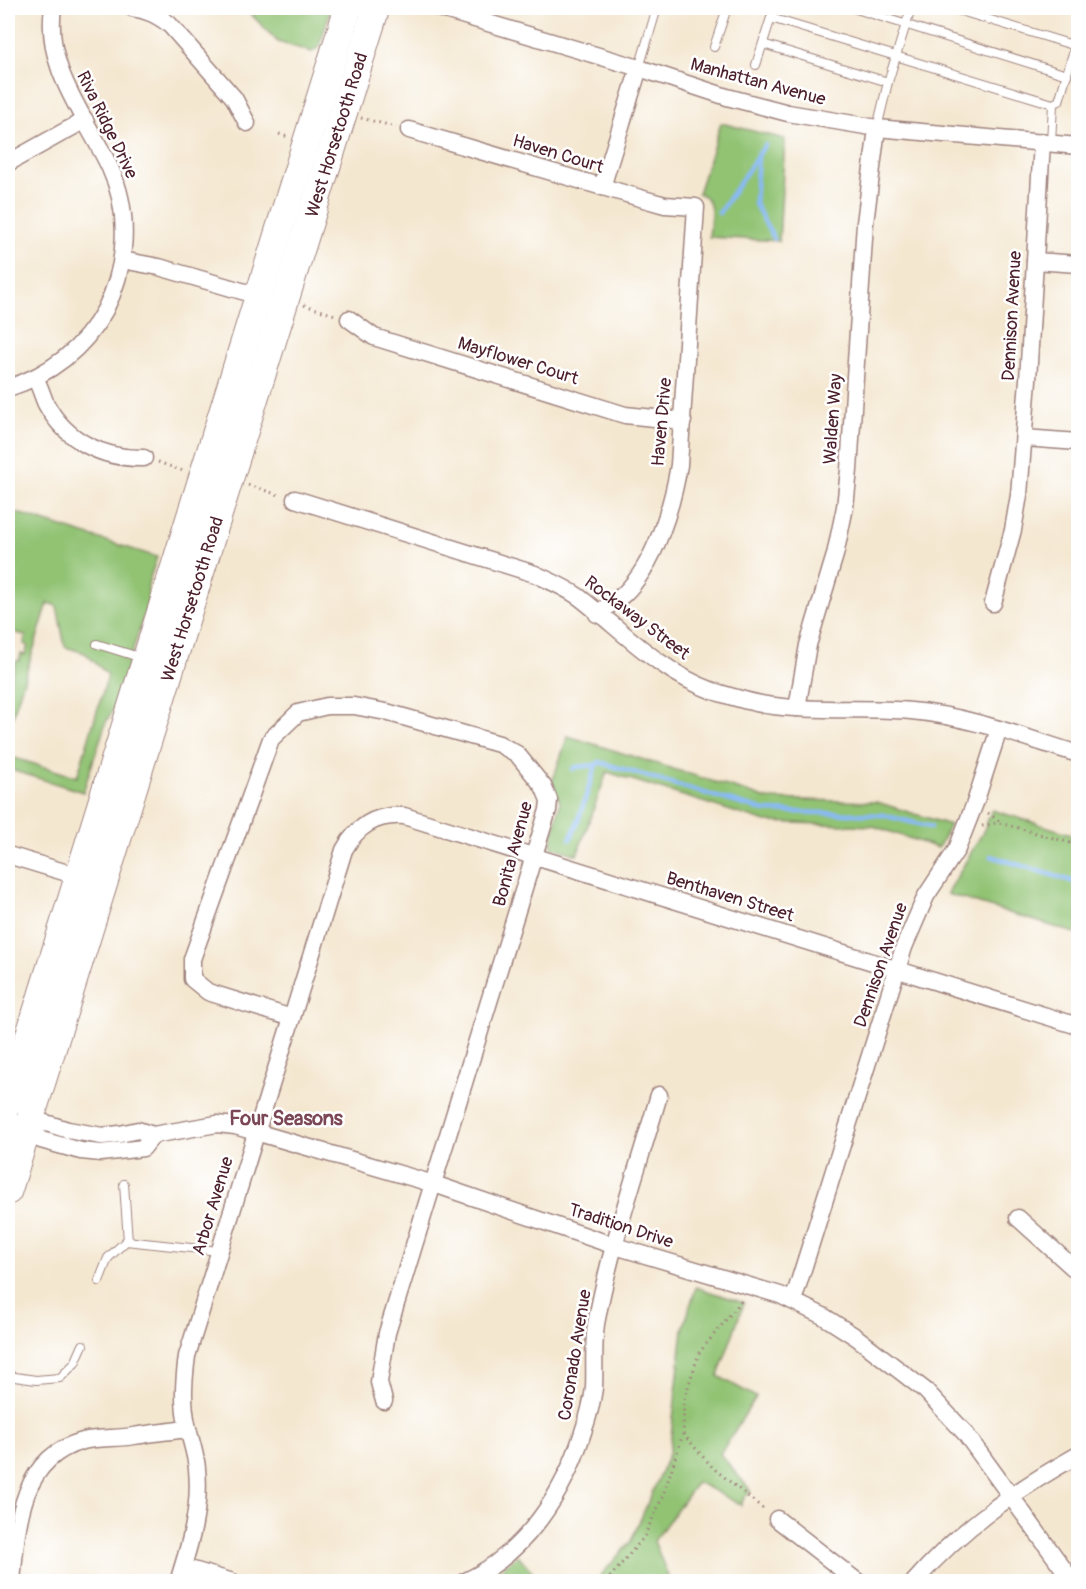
<svg xmlns="http://www.w3.org/2000/svg" width="1086" height="1589" font-family="Pangolin,sans-serif">
	<style>
		.green { fill: #91c373; stroke: #6e714f; stroke-width: 1.5 }
		.lines { fill: none; stroke-linecap: round; stroke-linejoin: round }
		.stream { stroke: #89b9f5; stroke-width: 4.5 }
		.lane-casing { stroke: #9f837e; stroke-width: 10 }
		.street-casing { stroke: #9f837e; stroke-width: 19 }
		.primary-casing { stroke: #9f837e; stroke-width: 29 }
		.path { stroke: #9f837e; stroke-width: 3; stroke-dasharray: 1.5 4.5; stroke-linecap: butt }
		.lane { stroke: #fff; stroke-width: 8 }
		.street { stroke: #fff; stroke-width: 16 }
		.primary { stroke: #fff; stroke-width: 27 }
		.labels { text-anchor: middle; dominant-baseline: central; stroke-width: 5; stroke-linejoin: round; paint-order: stroke }
		.street-label { font-size: 18px; fill: #4a1f2b; stroke: #fff }
		.neighbourhood-label { font-size: 20px; font-weight: bold; fill: #7b4757; stroke: #fff }
	</style>
	<rect width="100%" height="100%" fill="#fff"/>
	<filter id="ink" filterUnits="userSpaceOnUse"><feTurbulence type="fractalNoise" baseFrequency=".0167" numOctaves="2"/><feDisplacementMap in="SourceGraphic" scale="12" xChannelSelector="R" yChannelSelector="G"/><feConvolveMatrix kernelMatrix="1 2 1 2 8 2 1 2 1" color-interpolation-filters="sRGB"/></filter>
	<filter id="wash" filterUnits="userSpaceOnUse"><feTurbulence type="fractalNoise" baseFrequency=".008" numOctaves="4" result="noise"/><feDisplacementMap in="SourceGraphic" scale="24" xChannelSelector="R" yChannelSelector="G"/><feGaussianBlur stdDeviation="1.35" result="paint"/><feColorMatrix in="noise" values="0 0 0 0 0 0 0 0 0 0 0 0 0 0 0 0 0 1.4 0 .05"/><feComposite in="paint" operator="in"/></filter>
	<g filter="url(#wash)">
		<rect width="100%" height="100%" fill="#f4e7d0"/>
		<!-- green -->
		<g class="green">
			<path d="M245,8h86l-12,39 -7,5 -34,-10z"/>
			<path d="M721,123l64,16 -6,102 -70,-4c1,-17 8,-37 -11,-44z"/>
			<path d="M8,510l149,47 -9,27v19l-33,103 -9,16 -23,70 -75,-23v-13l69,21 31,-102 -23,-22 -20,-6 -8,-41 -9,-3 -40,128v-43l8,-27h3l2,-7 4,1 3,-9 -4,-2 2,-8 -18,-6z"/>
			<path d="M568,736l185,58 14,5 110,3 73,23 -12,23 -65,-22 -107,-4 -159,-50 -30,83 -26,-9 9,-44 -8,-20z"/>
			<path d="M992,810l86,26v98l-131,-40 36,-62z"/>
			<path d="M696,1287l48,16 -26,73 38,21 -36,57 31,37 -6,5 -4,9 -44,-23 -43,59 16,40h-74l35,-40 38,-87 14,-125z"/>
			<path d="M518,1555l22,26h-48l-2,-3z"/>
		</g>
		<g class="lines">
			<!-- stream -->
			<g class="stream">
				<path d="M758,154l-3,50 19,35"/>
				<path d="M719,213l46,-68"/>
				<path d="M573,769l3,-2 20,-2"/>
				<path d="M570,839l6,-12 20,-62 3,-3 166,49 118,4 48,12"/>
				<path d="M991,856l87,27"/>
			</g>
		</g>
	</g>
	<g filter="url(#ink)">
		<g class="lines">
			<!-- lane casing -->
			<g class="lane-casing">
				<g id="lane">
					<path d="M853,8l214,67"/>
					<path d="M951,8l125,38"/>
					<path d="M1070,8l8,3"/>
					<path d="M771,18l282,86 6,-3 19,-65"/>
					<path d="M763,44l125,38 23,-74"/>
					<path d="M714,47l13,-39"/>
					<path d="M756,65l18,-57"/>
					<path d="M639,68l18,-60"/>
					<path d="M877,128l11,-46"/>
					<path d="M1051,143l2,-39"/>
					<path d="M97,644l45,14"/>
					<path d="M124,1184l4,57"/>
					<path d="M99,1281l9,-23 18,-17 93,10"/>
					<path d="M8,1376l28,4 24,-2 15,-15 8,-18"/>
				</g>
			</g>
			<!-- street casing -->
			<g class="street-casing">
				<g id="street">
					<path d="M132,8c15,2 25,7 37,16l65,74 13,25"/>
					<path d="M438,8l201,60 88,29 61,16 89,15 201,18"/>
					<path d="M409,130l238,70 18,5 31,2 -17,258c-7,42 -24,99 -55,129 -8,7 -18,13 -27,20"/>
					<path d="M8,163l77,-43"/>
					<path d="M602,187l37,-119"/>
					<path d="M122,260l37,7 100,29"/>
					<path d="M1035,261l43,3"/>
					<path d="M349,319l25,18 251,78 58,6"/>
					<path d="M35,378c5,8 7,17 11,26 20,37 57,55 98,54"/>
					<path d="M8,388c41,-13 76,-39 97,-78 22,-43 26,-97 5,-142 -24,-52 -66,-99 -57,-160"/>
					<path d="M1024,438l54,4"/>
					<path d="M295,499l240,75c15,7 30,13 44,23 43,33 81,75 134,94 20,6 40,13 61,15 46,6 92,1 137,5 58,5 112,26 167,43"/>
					<path d="M993,603l20,-73 6,-35 9,-115 14,-238"/>
					<path d="M797,708l11,-63 27,-90 10,-48 4,-37 16,-247 12,-95"/>
					<path d="M8,855l79,24"/>
					<path d="M292,1018l-84,-26 -16,-13v-20l79,-220 27,-26 29,-7h27l32,6 113,32 18,10 26,32 6,14 -1,10 -161,523 -8,49 5,19"/>
					<path d="M8,1120l20,7 13,13 40,11 20,2 42,-5 10,-13"/>
					<path d="M28,1127l18,-4 22,7 34,6 18,-2 18,-4 15,5 64,-11 18,2 199,58 181,62 165,49 43,21 33,21 70,54 39,42 108,149"/>
					<path d="M1018,1218l60,54"/>
					<path d="M793,1301l111,-354 22,-51 31,-47 18,-46 24,-74"/>
					<path d="M777,1519l81,63"/>
					<path d="M183,1567l50,15"/>
					<path d="M12,1582c5,-55 7,-124 71,-141 17,-4 34,-2 51,-5 18,-3 36,-5 54,-7"/>
					<path d="M178,1582c12,-38 23,-73 19,-113 -1,-15 -7,-30 -10,-45 -5,-23 -3,-45 0,-68l157,-506c13,-24 32,-36 60,-34l674,210"/>
					<path d="M464,1582c61,-28 100,-88 119,-150 5,-14 9,-29 11,-44 1,-21 -1,-43 2,-64 14,-77 41,-153 63,-229"/>
					<path d="M914,1582c48,-55 102,-92 164,-127"/>
				</g>
			</g>
			<!-- primary casing -->
			<g class="primary-casing">
				<g id="primary">
					<path d="M8,1104l340,-1096"/>
					<path id="s1" d="M8,1191l368,-1183"/>
				</g>
			</g>
			<!-- path -->
			<g class="path">
				<path d="M361,118l35,9"/>
				<path d="M1075,120l3,-12"/>
				<path d="M279,134l9,3"/>
				<path d="M304,305l31,10"/>
				<path d="M158,462l25,9"/>
				<path d="M248,485l34,11"/>
				<path d="M988,813l14,10"/>
				<path d="M982,826l15,-3 7,1 74,21"/>
				<path d="M683,1434l30,34 53,43"/>
				<path d="M606,1582l38,-45 19,-41 20,-62 1,-34 15,-47 43,-53"/>
			</g>
			<!-- lane -->
			<use href="#lane" class="lane"/>
			<!-- street -->
			<use href="#street" class="street"/>
			<!-- primary -->
			<use href="#primary" class="primary"/>
		</g>
	</g>
	<g class="labels">
		<!-- street labels -->
		<g class="street-label">
			<text transform="translate(758 82) rotate(15)">Manhattan Avenue</text>
			<text transform="translate(107 125) rotate(64)">Riva Ridge Drive</text>
			<text stroke="none"><textPath href="#s1" startOffset="1106">West Horsetooth Road</textPath></text>
			<text transform="translate(558 154) rotate(17)">Haven Court</text>
			<text transform="translate(1012 316) rotate(-87)">Dennison Avenue</text>
			<text transform="translate(518 361) rotate(17)">Mayflower Court</text>
			<text transform="translate(833 419) rotate(-86)">Walden Way</text>
			<text transform="translate(662 422) rotate(-85)">Haven Drive</text>
			<text stroke="none"><textPath href="#s1" startOffset="620">West Horsetooth Road</textPath></text>
			<text transform="translate(637 618) rotate(37)">Rockaway Street</text>
			<text transform="translate(513 854) rotate(-75)">Bonita Avenue</text>
			<text transform="translate(730 897) rotate(17)">Benthaven Street</text>
			<text transform="translate(881 965) rotate(-71)">Dennison Avenue</text>
			<text transform="translate(213 1206) rotate(-73)">Arbor Avenue</text>
			<text transform="translate(621 1226) rotate(18)">Tradition Drive</text>
			<text transform="translate(575 1355) rotate(-81)">Coronado Avenue</text>
		</g>
		<!-- neighbourhood labels -->
		<g class="neighbourhood-label">
			<text x="286" y="1118">Four Seasons</text>
		</g>
	</g>
	<!-- margin -->
	<rect width="1086" height="1589" fill="none" stroke="#fff" stroke-width="30"/>
</svg>
